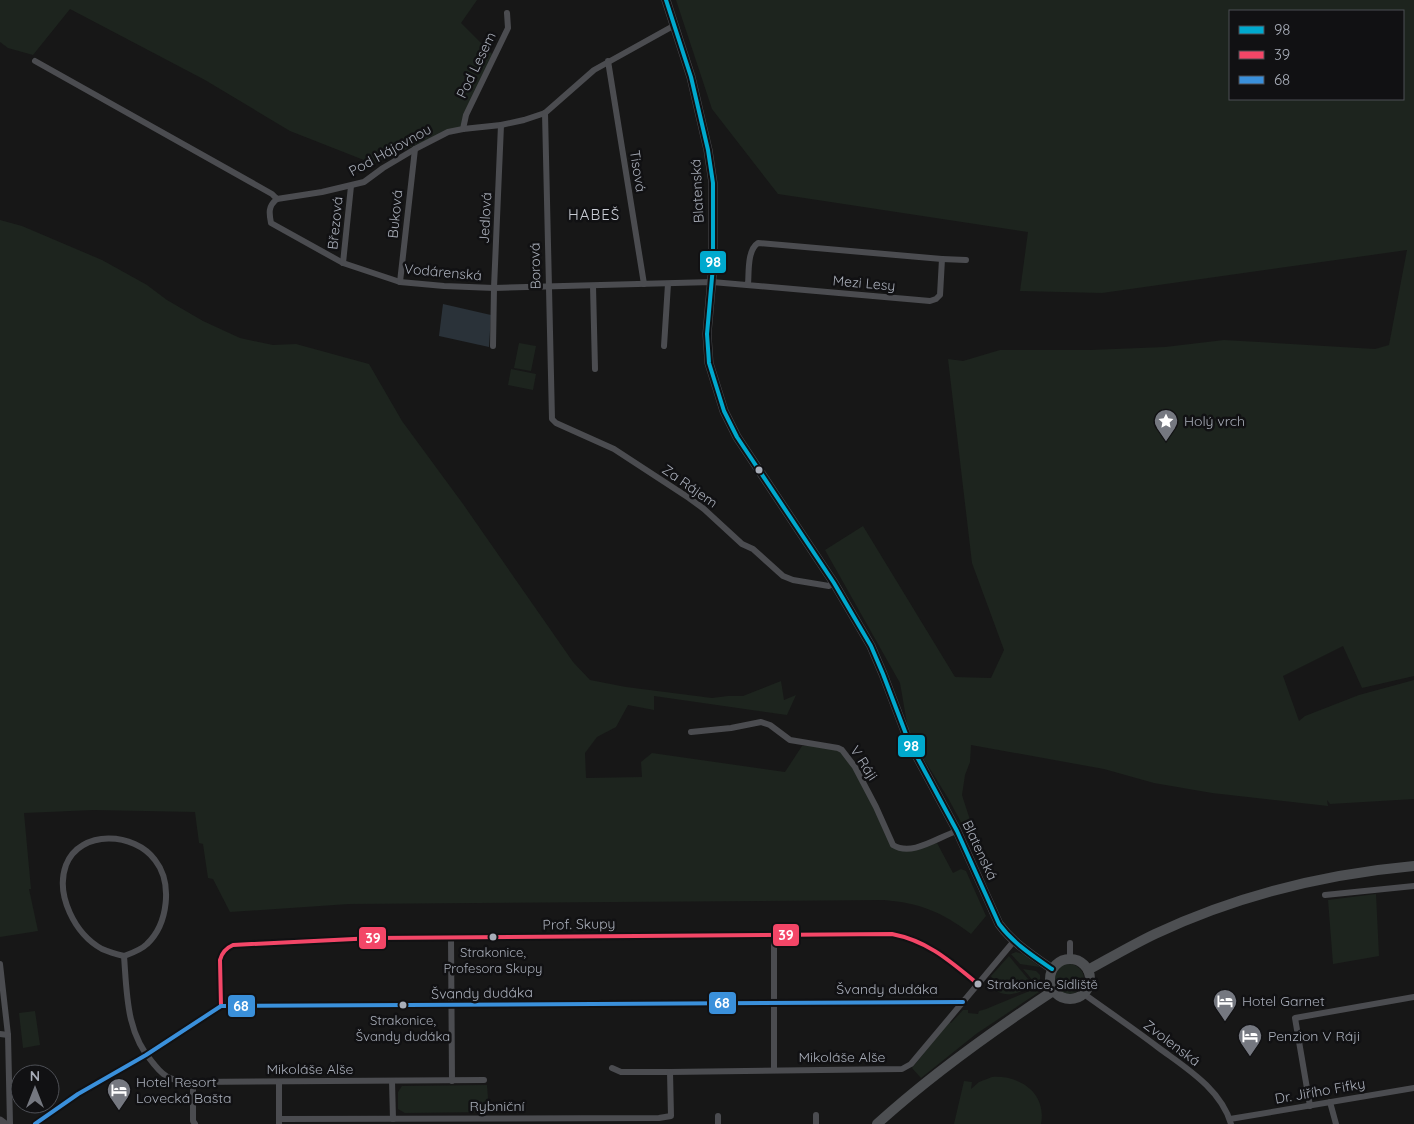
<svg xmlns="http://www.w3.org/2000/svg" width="1414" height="1124" font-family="Quicksand,sans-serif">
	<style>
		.green { fill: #1d241e; fill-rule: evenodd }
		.water { fill: #2a3239 }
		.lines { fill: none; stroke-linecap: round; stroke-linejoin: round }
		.street { stroke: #4b4c50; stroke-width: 6 }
		.secondary { stroke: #4a4a4e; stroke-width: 9 }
		.primary { stroke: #4d4f52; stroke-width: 10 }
		.bus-1-casing { stroke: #111113; stroke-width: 8 }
		.bus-2-casing { stroke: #111113; stroke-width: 8 }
		.bus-3-casing { stroke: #111113; stroke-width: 8 }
		.bus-1 { stroke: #00a9ce; stroke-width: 4 }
		.bus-2 { stroke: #f34667; stroke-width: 4 }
		.bus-3 { stroke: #3a90db; stroke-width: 4 }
		.bus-dot { fill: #a8adb8; stroke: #111113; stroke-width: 2 }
		.labels { text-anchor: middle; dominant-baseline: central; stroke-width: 5; stroke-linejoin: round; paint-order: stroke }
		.bus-label { font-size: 13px; fill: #a8adb8; stroke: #111113 }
		.street-label { font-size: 14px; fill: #a8adb8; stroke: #111113 }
		.poi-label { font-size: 14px; fill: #a8adb8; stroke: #111113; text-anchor: start }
		.neighbourhood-label { font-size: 15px; letter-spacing: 1px; fill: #c9ccd4; stroke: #111113 }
		.line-badge { stroke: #111113; stroke-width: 2 }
		.badge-label { font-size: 14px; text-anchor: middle; font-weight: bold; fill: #fff }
	</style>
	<rect width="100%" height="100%" fill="#171717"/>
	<!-- green -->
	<g class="green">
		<path d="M0,0h477l-16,23 35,35 -36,69 -47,19 -39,18 -84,-33 -85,-51 -135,-71 -37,46 -25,-7 -8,-6z"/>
		<path d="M676,0h738v676l-52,12 -19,-42 -60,30 16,45 6,-5 54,-21 55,-15v119l-84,5 -3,-4 1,6 -116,-13 -58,-10 -50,-14 -133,-24 -1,17 -5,13 -3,20 8,25v19l-22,-41 -39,-63 -9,-52 -75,-133 38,-24 92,151 36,1 13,-28 -32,-87 -24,-204 15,2 37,-11h90l75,-3 59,-7 151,9 14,-4 18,-95 -305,43 -82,-2 8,-59 -250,-38 -66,-85zM1230,11h173v88h-173z"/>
		<path d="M0,220l22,6 80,34 45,25 20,15 36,21 37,17 33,7 23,-1 73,20 33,57 61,83 110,158 17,18 36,7 86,11 16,-2h15l38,-15 3,19 12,-5 -9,20 -133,-19v14l-26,-5 -12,22 -19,10 -12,16 1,25 56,-1 -1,-15 11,-9 133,19 17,-26 31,-1 15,10 42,85 14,11 33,-8 16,30 8,-4 5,2 20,45 -15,18c-29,-22 -51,-31 -87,-34l-535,4 -119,8 -17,-33 -5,-1 -5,-34 -4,-1 -4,-31 -101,-2 -70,3 7,76h-2l9,42 -38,6z"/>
		<path d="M519,343l17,3 -5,25 -17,-3z"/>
		<path d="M511,369l25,5 -3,16 -25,-5z"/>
		<path d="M1376,894l3,62 -46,8 -5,-64z"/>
		<path d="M1016,952l7,2 17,13 -20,-3 -9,-10z"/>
		<path d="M1009,956l24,29 -1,2c-13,5 -24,12 -37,3l-4,-14z"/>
		<circle cx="1069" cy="979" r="15"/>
		<path d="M1023,969l13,2 4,4v8h-5z"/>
		<path d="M1032,990l7,2 -63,42 -55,44 -9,-10 37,-46 2,1 12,-13h5v3l10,1 1,-3 7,-2z"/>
		<path d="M35,1011l5,34 -17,3 -4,-35z"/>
		<path d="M992,1077c28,-2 55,16 49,47h-87l10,-43 8,1 -1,7 8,-7z"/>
		<path d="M487,1085l2,27 -84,1 -7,-4v-17l4,-6z"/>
	</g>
	<!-- water -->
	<path class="water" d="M443,304l48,11 -2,32 -50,-11z"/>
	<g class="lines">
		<!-- street -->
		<g class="street">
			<path d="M35,61l237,133 5,5 45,-7 42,-10 19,-14 32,-19 33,-17 15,-3 38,-4 23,-5 21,-7 49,-43 81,-45"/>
			<path d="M608,61l36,223"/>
			<path d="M545,113l7,306 4,4 58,26 75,49 15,11 38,35 11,5 30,27 10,4 36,6 5,-3"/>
			<path d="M463,129l3,-14 42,-87 -1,-15"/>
			<path d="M277,199c-9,7 -8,14 -6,24l72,40 57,19 44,4 50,2 218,-6 218,19 6,-2 4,-4 2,-36 -184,-16c-11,7 -9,30 -10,42"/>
			<path d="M942,259l24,1"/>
			<path d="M343,263l8,-77"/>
			<path d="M400,282l15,-133"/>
			<path d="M593,286l2,83"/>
			<path d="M493,346l1,-58 7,-163"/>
			<path d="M664,346l4,-62"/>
			<path d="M691,732l40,-4 30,-6 9,3 20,15 48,8 4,2 13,17 21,40 17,38c19,12 45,-8 64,-14"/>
			<path d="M1325,895l89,-9"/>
			<path d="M774,934v136"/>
			<path d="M451,938l1,143"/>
			<path d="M124,956c8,-3 17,-6 23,-12 21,-20 26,-61 8,-84 -20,-28 -75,-31 -89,5 -11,30 9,69 36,84 7,3 14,5 22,7 3,38 2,77 29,107 5,6 9,12 17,15 7,3 15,3 23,4l291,-2"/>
			<path d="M1070,959v-16"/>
			<path d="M0,964l8,71 2,89"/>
			<path d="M1084,994c25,18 50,35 75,54 27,20 62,41 72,76"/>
			<path d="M221,1006l-1,-46c2,-8 6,-12 13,-15l141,-7 518,-4c36,7 58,27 86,50"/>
			<path d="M0,1034l8,1"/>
			<path d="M612,1068l9,4h49l232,-3 9,-5 103,-123"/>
			<path d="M392,1081l1,38"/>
			<path d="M193,1082v39l2,3"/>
			<path d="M1330,1102l6,22"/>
			<path d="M1310,1106l-15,-88 119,-21"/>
			<path d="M816,1115v9"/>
			<path d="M718,1116v8"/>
			<path d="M279,1119l380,-1 12,-2 -1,-44"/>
			<path d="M1230,1119l184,-31"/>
			<path d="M35,1124l43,-30 68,-39 75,-49 742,-4"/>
			<path d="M279,1124v-42"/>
		</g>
		<!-- secondary -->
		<g class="secondary">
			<path d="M666,0l25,77 17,73 5,33v83l-6,68 2,29 15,48 13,26 97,146 37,63 12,28 26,68 48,89 42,93c14,19 34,32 53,45"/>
			<path d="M0,1121l4,3"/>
		</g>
		<!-- primary -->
		<g class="primary">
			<circle cx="1070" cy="979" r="20"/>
			<path d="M1088,970c22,-12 44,-25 67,-36 81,-38 170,-60 259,-68"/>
			<path d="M877,1124c55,-50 114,-92 176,-133"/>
		</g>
		<!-- bus-1 casing -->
		<g class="bus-1-casing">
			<path id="bus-1" d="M666,0l25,77 17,73 5,33v83l-6,68 2,29 15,48 13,26 97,146 37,63 12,28 26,68 48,89 42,93c14,19 34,32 53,45"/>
		</g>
		<!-- bus-2 casing -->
		<g class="bus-2-casing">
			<path id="bus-2" d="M221,1006l-1,-46c2,-8 6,-12 13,-15l141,-7 518,-4c36,7 58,27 86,50"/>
		</g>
		<!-- bus-3 casing -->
		<g class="bus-3-casing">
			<path id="bus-3" d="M35,1124l43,-30 68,-39 75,-49 742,-4"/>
		</g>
		<!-- bus-1 -->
		<use href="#bus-1" class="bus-1"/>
		<!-- bus-2 -->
		<use href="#bus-2" class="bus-2"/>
		<!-- bus-3 -->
		<use href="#bus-3" class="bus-3"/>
	</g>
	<!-- icons -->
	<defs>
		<g id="sight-pin" transform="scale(1.25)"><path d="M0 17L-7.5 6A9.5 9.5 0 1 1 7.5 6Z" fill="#757880" stroke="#111113"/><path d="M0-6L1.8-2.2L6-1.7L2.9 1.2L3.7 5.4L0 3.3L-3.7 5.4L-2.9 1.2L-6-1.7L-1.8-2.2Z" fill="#fff"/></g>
		<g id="hotel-pin" transform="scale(1.25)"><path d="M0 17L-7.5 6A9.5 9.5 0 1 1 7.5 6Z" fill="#757880" stroke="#111113"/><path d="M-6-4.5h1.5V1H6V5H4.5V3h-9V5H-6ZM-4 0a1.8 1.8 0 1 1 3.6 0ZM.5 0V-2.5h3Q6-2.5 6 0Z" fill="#fff"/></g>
	</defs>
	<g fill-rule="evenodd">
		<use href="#sight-pin" x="1166" y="421"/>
		<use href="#hotel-pin" x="1225" y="1001"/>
		<use href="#hotel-pin" x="1250" y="1036"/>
		<use href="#hotel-pin" x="119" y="1090"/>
	</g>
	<!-- markers -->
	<g class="bus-dot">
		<circle cx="759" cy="470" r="4.5"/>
		<circle cx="493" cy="937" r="4.5"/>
		<circle cx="978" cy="984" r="4.5"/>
		<circle cx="403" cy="1005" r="4.5"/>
	</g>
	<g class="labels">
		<!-- bus labels -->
		<g class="bus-label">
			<text x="493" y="952">Strakonice,<tspan x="493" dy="16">Profesora Skupy</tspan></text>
			<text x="987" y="984" text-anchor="start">Strakonice, Sídliště</text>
			<text x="403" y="1020">Strakonice,<tspan x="403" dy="16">Švandy dudáka</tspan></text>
		</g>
		<!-- street labels -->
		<g class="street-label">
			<text transform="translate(476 65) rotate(-64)">Pod Lesem</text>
			<text transform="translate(390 150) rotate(-29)">Pod Hájovnou</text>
			<text transform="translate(638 171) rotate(81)">Tisová</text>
			<text transform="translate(697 191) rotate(-93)">Blatenská</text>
			<text transform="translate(395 214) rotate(-84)">Buková</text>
			<text transform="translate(485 218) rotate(-87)">Jedlová</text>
			<text transform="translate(335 223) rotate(-84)">Březová</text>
			<text transform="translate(535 266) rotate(-91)">Borová</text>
			<text transform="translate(443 272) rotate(5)">Vodárenská</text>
			<text transform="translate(864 283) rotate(5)">Mezi Lesy</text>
			<text transform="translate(690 486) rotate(35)">Za Rájem</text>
			<text transform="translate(864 763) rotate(57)">V Ráji</text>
			<text transform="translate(980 850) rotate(65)">Blatenská</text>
			<text transform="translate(579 924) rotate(-1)">Prof. Skupy</text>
			<text x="887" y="989">Švandy dudáka</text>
			<text transform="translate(482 993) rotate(-1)">Švandy dudáka</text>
			<text transform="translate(1172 1043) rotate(37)">Zvolenská</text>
			<text x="842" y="1057">Mikoláše Alše</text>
			<text x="310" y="1069">Mikoláše Alše</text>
			<text transform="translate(1320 1091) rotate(-10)">Dr. Jiřího Fifky</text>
			<text x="497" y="1106">Rybniční</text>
		</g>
		<!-- poi labels -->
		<g class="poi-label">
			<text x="1184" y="421">Holý vrch</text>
			<text x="1242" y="1001">Hotel Garnet</text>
			<text x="1268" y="1036">Penzion V Ráji</text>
			<text x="136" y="1082">Hotel Resort<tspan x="136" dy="16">Lovecká Bašta</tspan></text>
		</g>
		<!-- neighbourhood labels -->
		<g class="neighbourhood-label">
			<text x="594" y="214">HABEŠ</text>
		</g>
	</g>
	<g class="line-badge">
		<rect x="699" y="250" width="28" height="24" rx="5" fill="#00a9ce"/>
		<rect x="897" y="734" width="29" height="24" rx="5" fill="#00a9ce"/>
		<rect x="772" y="923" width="28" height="24" rx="5" fill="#f34667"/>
		<rect x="358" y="926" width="29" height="24" rx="5" fill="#f34667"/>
		<rect x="708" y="991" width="29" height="24" rx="5" fill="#3a90db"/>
		<rect x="227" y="994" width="29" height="24" rx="5" fill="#3a90db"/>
	</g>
	<g class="badge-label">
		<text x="713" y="267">98</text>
		<text x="911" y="751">98</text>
		<text x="786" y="940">39</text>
		<text x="373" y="943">39</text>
		<text x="722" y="1008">68</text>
		<text x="241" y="1011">68</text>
	</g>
	<!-- legend -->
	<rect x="1229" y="10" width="175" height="90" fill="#111113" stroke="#4d4f55"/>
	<rect x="1239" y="26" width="25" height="8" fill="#00a9ce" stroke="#4d4f55"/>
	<text x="1274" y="35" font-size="15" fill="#a8adb8">98</text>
	<rect x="1239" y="51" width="25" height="8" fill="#f34667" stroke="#4d4f55"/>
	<text x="1274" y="60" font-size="15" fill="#a8adb8">39</text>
	<rect x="1239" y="76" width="25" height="8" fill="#3a90db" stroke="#4d4f55"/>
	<text x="1274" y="85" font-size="15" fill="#a8adb8">68</text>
	<!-- north arrow -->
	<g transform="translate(35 1089)"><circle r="24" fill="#111113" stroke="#4d4f55"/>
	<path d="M0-4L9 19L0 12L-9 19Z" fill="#757880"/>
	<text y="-8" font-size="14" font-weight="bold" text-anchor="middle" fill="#a8adb8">N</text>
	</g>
</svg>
